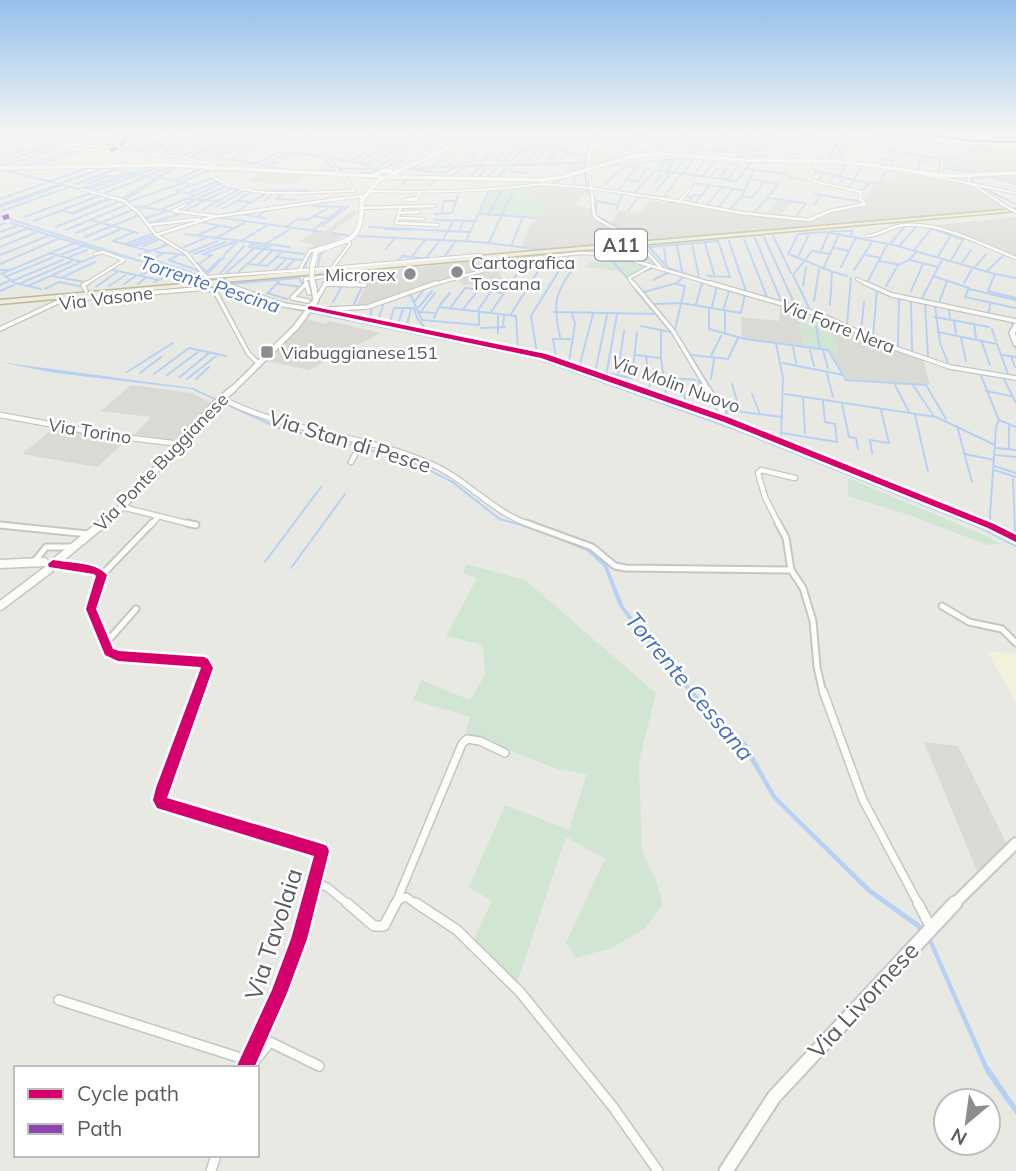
<svg xmlns="http://www.w3.org/2000/svg" width="1016" height="1171" font-family="Mulish,sans-serif">
	<style>
		.commercial { fill: #f3f1dc }
		.industrial { fill: #dadad5 }
		.green { fill: #d1e6d2 }
		.water { fill: #b7d1f4 }
		.lines { fill: none; stroke-linecap: round; stroke-linejoin: round }
		.stream { stroke: #b7d1f4; stroke-width: 2 }
		.street-far6-casing { stroke: #c5c6c4; stroke-width: 3.5 }
		.street-far5-casing { stroke: #c5c6c4; stroke-width: 4.5 }
		.street-far4-casing { stroke: #c5c6c4; stroke-width: 6 }
		.street-far3-casing { stroke: #c5c6c4; stroke-width: 7 }
		.street-far2-casing { stroke: #c5c6c4; stroke-width: 9 }
		.street-far1-casing { stroke: #c5c6c4; stroke-width: 10 }
		.street-casing { stroke: #c5c6c4; stroke-width: 12 }
		.secondary-far6-casing { stroke: #c6c6c5; stroke-width: 5 }
		.secondary-far5-casing { stroke: #c6c6c5; stroke-width: 6 }
		.secondary-far4-casing { stroke: #c6c6c5; stroke-width: 8 }
		.secondary-far3-casing { stroke: #c6c6c5; stroke-width: 9 }
		.secondary-far2-casing { stroke: #c6c6c5; stroke-width: 11 }
		.secondary-far1-casing { stroke: #c6c6c5; stroke-width: 14 }
		.secondary-casing { stroke: #c6c6c5; stroke-width: 17 }
		.highway-casing { stroke: #bfb893; stroke-width: 3 }
		.street-far6 { stroke: #fcfcfb; stroke-width: 2 }
		.street-far5 { stroke: #fcfcfb; stroke-width: 2.5 }
		.street-far4 { stroke: #fcfcfb; stroke-width: 3.5 }
		.street-far3 { stroke: #fcfcfb; stroke-width: 4.5 }
		.street-far2 { stroke: #fcfcfb; stroke-width: 5 }
		.street-far1 { stroke: #fcfcfb; stroke-width: 7 }
		.street { stroke: #fcfcfb; stroke-width: 9 }
		.secondary-far6 { stroke: #fcfcfb; stroke-width: 3.5 }
		.secondary-far5 { stroke: #fcfcfb; stroke-width: 4.5 }
		.secondary-far4 { stroke: #fcfcfb; stroke-width: 5 }
		.secondary-far3 { stroke: #fcfcfb; stroke-width: 6 }
		.secondary-far2 { stroke: #fcfcfb; stroke-width: 8 }
		.secondary-far1 { stroke: #fcfcfb; stroke-width: 10 }
		.secondary { stroke: #fcfcfb; stroke-width: 13 }
		.highway { fill: #edece0; fill-rule: evenodd }
		.street-bridge-casing { stroke: #c5c6c4; stroke-width: 4.5; stroke-linecap: butt }
		.secondary-bridge-casing { stroke: #c6c6c5; stroke-width: 6; stroke-linecap: butt }
		.highway-bridge-far1-casing { stroke: #bfb893; stroke-width: 7; stroke-linecap: butt }
		.highway-bridge-casing { stroke: #bfb893; stroke-width: 9; stroke-linecap: butt }
		.street-bridge { stroke: #fcfcfb; stroke-width: 2.5 }
		.secondary-bridge { stroke: #fcfcfb; stroke-width: 4.5 }
		.highway-bridge-far1 { stroke: #edece0; stroke-width: 5 }
		.highway-bridge { stroke: #edece0; stroke-width: 6 }
		.quiet-far1 { stroke: #8e44ad; stroke-width: 3.5; stroke-dasharray: 7 3.5; stroke-linecap: butt }
		.quiet { stroke: #8e44ad; stroke-width: 4.5; stroke-dasharray: 9 4.5; stroke-linecap: butt }
		.cycleway-casing { stroke: #fff; stroke-width: 5 }
		.cycleway { fill: #d6006c; fill-rule: evenodd }
		.poi-dot { fill: #8b8d8f; stroke: #fff; stroke-width: 2.5 }
		.labels { text-anchor: middle; dominant-baseline: central; stroke-width: 5; stroke-linejoin: round; paint-order: stroke }
		.far-poi-label { font-size: 18px; fill: #595c61; stroke: #fff; text-anchor: start }
		.far-street-label { font-size: 18px; fill: #595c61; stroke: #fff }
		.shield { fill: #fff; stroke: #8b8d90; stroke-width: 2 }
		.shield-label { font-size: 19px; font-weight: bold; fill: #595c61 }
		.far-water-label { font-size: 19px; font-style: italic; fill: #466fbc; stroke: #fff }
		.street-label { font-size: 21px; fill: #595c61; stroke: #fff }
		.water-label { font-size: 23px; font-style: italic; fill: #466fbc; stroke: #fff }
		.near-street-label { font-size: 24px; fill: #595c61; stroke: #fff }
	</style>
	<rect width="100%" height="100%" fill="#e9e9e4"/>
	<!-- commercial -->
	<g class="commercial">
		<path d="M93,150l32,2 -21,7 22,1 -12,4h-66z"/>
		<path d="M294,156l30,1 1,2 -20,12 -35,-5z"/>
		<path d="M987,651l29,3v48z"/>
	</g>
	<!-- industrial -->
	<g class="industrial">
		<path d="M988,145l28,4v34l-62,-19v-5l26,-2 -10,-3 16,-2z"/>
		<path d="M590,146l25,9 10,2 -58,18 1,-12 20,-1z"/>
		<path d="M265,172l44,2 -15,11 -45,-4z"/>
		<path d="M899,173l72,11 37,25 -365,33 -11,-9 -22,-9 9,-13 20,2 10,-12 16,2 2,-4 98,16 14,-16 14,2 -13,15 30,3 19,-7 33,-8 14,-22 17,-1z"/>
		<path d="M546,184l44,4 4,8 -13,-1 -6,11 17,3 1,7 26,22 10,-1 4,5 -88,8 -23,-4 7,-19 21,-24 -21,-2 7,-16z"/>
		<path d="M352,211l7,1 -28,21 11,2 -9,8 -23,5 3,-4 -15,-2 16,-10 9,1z"/>
		<path d="M1016,217v41l-88,-32z"/>
		<path d="M534,256l-37,12 7,14 -41,3 -7,-7 -88,27 -12,2 10,-21 -22,-1 2,-11z"/>
		<path d="M781,304l17,5 5,37 -61,-8 -1,-21 38,4z"/>
		<path d="M307,319l18,5 4,-3 52,12 -72,37 -42,-9z"/>
		<path d="M831,321l38,19 54,19 7,26 -83,-6 -19,-29 9,1z"/>
		<path d="M131,385l61,8 20,11 -34,38 -43,-8 16,-17 -50,-6z"/>
		<path d="M53,429l21,3 52,9 -29,26 -75,-13z"/>
		<path d="M924,742l34,4 49,99 -30,26z"/>
	</g>
	<!-- green -->
	<g class="green">
		<path d="M970,141l17,2v9l-15,1 10,5 -28,1v5l37,11 -23,1 -4,-5 -21,-3 1,-9 25,-10z"/>
		<path d="M508,180l36,1 2,3 -10,1 -7,15 21,3 -11,15 -58,-5 9,-25 15,-1z"/>
		<path d="M646,247l19,20 -16,-1 -23,11 -4,-5 -37,-5 5,-5 10,1 5,-5 -4,-1 1,-2 -22,-3 27,-2 38,15 2,-3 -13,-14z"/>
		<path d="M798,309l33,12 7,30 -35,-5z"/>
		<path d="M848,478l136,57 17,9 -14,1 -75,-29 -64,-20z"/>
		<path d="M466,564l59,16 131,113 -17,68 3,90 14,29 7,25 -18,23 -33,20 -37,10 -9,-16 39,-83 -39,-22 -49,146 -43,-44 18,-38 -23,-14 36,-82 64,25 18,-56 -30,-5 -92,-36 5,-16 -57,-17 8,-20 49,20 15,-25 -2,-30 -37,-9 31,-58 -14,-5z"/>
	</g>
	<!-- water -->
	<path class="water" d="M0,362l193,26 88,40 47,9 89,26 36,18 47,37 35,10 59,23 13,14 17,42 86,104 36,32 30,53 95,93 48,34 11,12 57,129 29,42v9l-30,-42 -58,-132 -11,-13 -50,-36 -94,-93 -32,-54 -36,-33 -74,-89 -13,-19 -14,-37 -17,-16 -55,-22 -33,-9 -47,-37 -29,-15 -72,-23 -71,-15 -89,-41 -136,-16z"/>
	<g class="lines">
		<!-- stream -->
		<g class="stream">
			<path d="M81,132l1,17"/>
			<path d="M84,132l3,16 76,7"/>
			<path d="M615,132l29,3"/>
			<path d="M648,132l-9,8 23,4"/>
			<path d="M1007,132l4,5"/>
			<path d="M48,133l3,-1"/>
			<path d="M0,134l7,-2"/>
			<path d="M322,134l2,-2"/>
			<path d="M543,134l2,-2"/>
			<path d="M311,135l5,-3"/>
			<path d="M381,135l4,-3"/>
			<path d="M406,135l4,-3"/>
			<path d="M874,135l33,5"/>
			<path d="M137,136l6,-3"/>
			<path d="M194,136l9,-4"/>
			<path d="M595,136l44,3"/>
			<path d="M756,136l15,5"/>
			<path d="M765,137l14,-5"/>
			<path d="M0,138l20,-6"/>
			<path d="M684,138l21,3 -7,7"/>
			<path d="M133,139l18,-7"/>
			<path d="M196,139l14,-7"/>
			<path d="M201,139l15,-7"/>
			<path d="M410,139l9,-7"/>
			<path d="M198,140l88,8"/>
			<path d="M212,140l17,-8"/>
			<path d="M298,140l-5,2 9,1"/>
			<path d="M302,140l8,-5"/>
			<path d="M340,140l2,-6"/>
			<path d="M419,140l9,-8"/>
			<path d="M423,140l9,-8"/>
			<path d="M428,140l9,-7"/>
			<path d="M561,140l28,3 -2,6"/>
			<path d="M2,141l31,-9"/>
			<path d="M220,141l19,-9"/>
			<path d="M228,141l19,-9"/>
			<path d="M235,141l20,-9"/>
			<path d="M352,141l41,5"/>
			<path d="M793,141l17,-9"/>
			<path d="M971,141l3,8 -26,11 2,4 28,9"/>
			<path d="M240,142l23,-10"/>
			<path d="M246,142l20,-10"/>
			<path d="M363,142l14,-10"/>
			<path d="M594,142l37,3"/>
			<path d="M9,143l35,-10"/>
			<path d="M20,143l38,-11"/>
			<path d="M28,143l38,-11"/>
			<path d="M253,143l19,-10"/>
			<path d="M261,143l20,-11"/>
			<path d="M673,143l15,-11"/>
			<path d="M34,144l39,-12"/>
			<path d="M39,144l39,-11"/>
			<path d="M90,144l17,-11 -6,-1"/>
			<path d="M268,144l23,-12"/>
			<path d="M380,144l7,-5"/>
			<path d="M45,145l33,-11"/>
			<path d="M52,145l26,-8"/>
			<path d="M311,145l12,-8"/>
			<path d="M389,145l9,-6"/>
			<path d="M887,145l8,-5"/>
			<path d="M321,146l11,-6"/>
			<path d="M423,146l20,2"/>
			<path d="M861,146l80,13"/>
			<path d="M863,146l17,-9"/>
			<path d="M97,147l22,-15"/>
			<path d="M507,147l-11,13 15,1"/>
			<path d="M517,147l50,4 6,-10"/>
			<path d="M739,147l25,4 14,-7"/>
			<path d="M741,147l21,-7"/>
			<path d="M106,148l22,-16"/>
			<path d="M537,148l7,-11"/>
			<path d="M117,149l22,-17"/>
			<path d="M124,149l35,-17"/>
			<path d="M555,149l13,-17"/>
			<path d="M711,149l16,-17"/>
			<path d="M756,149l14,-7"/>
			<path d="M138,150l38,-18"/>
			<path d="M149,150l15,-7"/>
			<path d="M290,150l24,-14"/>
			<path d="M303,150l6,-3"/>
			<path d="M894,150l13,-9"/>
			<path d="M141,151l23,-11"/>
			<path d="M401,151l14,-10"/>
			<path d="M722,151l16,-19"/>
			<path d="M151,152l13,-7"/>
			<path d="M312,152l8,-5"/>
			<path d="M0,153l26,-7"/>
			<path d="M160,153l22,-14"/>
			<path d="M163,153l32,-13"/>
			<path d="M423,153l8,-5"/>
			<path d="M665,153l8,-7 60,7 17,-19"/>
			<path d="M174,154l30,-12"/>
			<path d="M207,154l27,-11"/>
			<path d="M619,154l17,-13"/>
			<path d="M639,154l8,-5 23,-3"/>
			<path d="M794,154l23,-22"/>
			<path d="M185,155l32,-13"/>
			<path d="M193,155l30,-12"/>
			<path d="M213,155l27,-11"/>
			<path d="M688,155l7,-6"/>
			<path d="M757,155l9,1"/>
			<path d="M837,155l6,-11"/>
			<path d="M182,156l35,1 71,13"/>
			<path d="M220,156l27,-11"/>
			<path d="M830,156l7,-13 10,-5"/>
			<path d="M0,158l37,-11"/>
			<path d="M233,158l27,-13"/>
			<path d="M329,158l43,7"/>
			<path d="M332,158l11,-7"/>
			<path d="M745,158l8,-9"/>
			<path d="M341,159l12,-7"/>
			<path d="M505,159l11,-11"/>
			<path d="M736,159l8,-10"/>
			<path d="M754,159l7,-9"/>
			<path d="M841,159l7,-15 7,1 5,-5 -19,-4 6,-4"/>
			<path d="M188,160l17,3"/>
			<path d="M325,160l10,11 -3,2"/>
			<path d="M351,161l25,-16"/>
			<path d="M0,162l49,-15"/>
			<path d="M359,162l25,-16"/>
			<path d="M31,163l43,-13"/>
			<path d="M256,163l24,-11 42,4"/>
			<path d="M333,163l8,9"/>
			<path d="M812,163l-2,6 5,2 -2,3"/>
			<path d="M116,164l12,-4"/>
			<path d="M367,164l36,-25 30,2"/>
			<path d="M466,164l9,-8"/>
			<path d="M558,164l7,-11 20,2"/>
			<path d="M611,164l125,17 15,-18"/>
			<path d="M880,164l2,-5 12,2 -2,5"/>
			<path d="M37,165l45,-15"/>
			<path d="M265,165l21,-11"/>
			<path d="M272,165l22,-11"/>
			<path d="M479,165l18,-18"/>
			<path d="M545,165l10,-12"/>
			<path d="M2,166l58,-18"/>
			<path d="M447,166l8,-7"/>
			<path d="M506,166l19,-18"/>
			<path d="M515,166l14,-18"/>
			<path d="M524,166l13,-17"/>
			<path d="M532,166l16,-21 -8,-1"/>
			<path d="M432,167l13,-9"/>
			<path d="M109,168l45,10"/>
			<path d="M393,168l12,-9"/>
			<path d="M512,168l-3,3 16,2"/>
			<path d="M634,168l6,-6 54,-4"/>
			<path d="M944,168l25,5"/>
			<path d="M1,169l82,21"/>
			<path d="M339,169h44"/>
			<path d="M367,169l41,-28"/>
			<path d="M375,169l25,-16 -7,-1"/>
			<path d="M384,169l16,-11"/>
			<path d="M406,169c60,-5 119,-2 179,-7l1,-7"/>
			<path d="M747,169l41,5v3l17,3"/>
			<path d="M416,170l30,3 8,-6"/>
			<path d="M659,170l5,-9"/>
			<path d="M314,171l20,-1"/>
			<path d="M589,171l1,16"/>
			<path d="M815,171l55,12 10,-1 5,-10"/>
			<path d="M919,171v-10l5,1v-4"/>
			<path d="M667,172l6,-11"/>
			<path d="M133,173l18,-7"/>
			<path d="M582,173h3l2,14"/>
			<path d="M674,173l9,-12"/>
			<path d="M939,173l1,-12"/>
			<path d="M140,174l23,-8"/>
			<path d="M360,174l19,-3"/>
			<path d="M683,174l9,-13"/>
			<path d="M840,174l6,-10"/>
			<path d="M694,175l12,-17"/>
			<path d="M146,176l25,-9"/>
			<path d="M419,176h17"/>
			<path d="M452,176l12,-9"/>
			<path d="M703,176l11,-15"/>
			<path d="M990,176l26,8"/>
			<path d="M469,177l12,-10"/>
			<path d="M478,177l8,-8"/>
			<path d="M488,177l8,-8"/>
			<path d="M498,177l8,-9"/>
			<path d="M720,177l8,-9"/>
			<path d="M855,177l8,-12"/>
			<path d="M161,178l33,7 18,-7"/>
			<path d="M710,178l7,-9 9,1"/>
			<path d="M750,179l29,5 -25,29"/>
			<path d="M176,180l24,-11"/>
			<path d="M629,180l9,2 6,-11"/>
			<path d="M727,180l11,-15 -7,-1 2,-3"/>
			<path d="M830,181l5,-6"/>
			<path d="M181,182l27,-11"/>
			<path d="M554,182l9,-3"/>
			<path d="M656,182l6,-10"/>
			<path d="M817,182l7,-8"/>
			<path d="M840,182l6,-5"/>
			<path d="M62,183l44,-16"/>
			<path d="M76,184l39,-14"/>
			<path d="M86,184l21,-8 6,1"/>
			<path d="M402,184l7,-6"/>
			<path d="M605,184l20,-18"/>
			<path d="M430,185l7,-6"/>
			<path d="M574,185l1,-10"/>
			<path d="M977,185l-8,-6 19,-2"/>
			<path d="M979,186l37,18"/>
			<path d="M585,188l4,6"/>
			<path d="M596,188l64,9"/>
			<path d="M691,188l4,-5 47,7"/>
			<path d="M847,188l9,-8"/>
			<path d="M83,189l44,-16"/>
			<path d="M90,189l42,-15"/>
			<path d="M619,189l16,-20"/>
			<path d="M590,190l6,11v14l45,26"/>
			<path d="M657,190l13,-16"/>
			<path d="M95,191l42,-16"/>
			<path d="M260,191l48,-1"/>
			<path d="M287,191l-11,8 21,1"/>
			<path d="M861,191l8,-8"/>
			<path d="M191,192l25,-10"/>
			<path d="M635,192l18,-19"/>
			<path d="M105,193l41,-16"/>
			<path d="M198,194l21,-10"/>
			<path d="M814,194l44,7"/>
			<path d="M742,196l10,2 12,-16"/>
			<path d="M664,197l17,-23"/>
			<path d="M768,198l38,5 -10,14"/>
			<path d="M0,199l88,-31"/>
			<path d="M122,199l52,-32"/>
			<path d="M188,199l29,2"/>
			<path d="M197,199l27,-12 -12,-9 -1,-8"/>
			<path d="M125,200l53,-34"/>
			<path d="M206,200l26,-12 12,2"/>
			<path d="M682,200l3,-4 7,1"/>
			<path d="M122,201l17,14"/>
			<path d="M239,201l12,1"/>
			<path d="M264,201l10,-8"/>
			<path d="M597,201l21,4"/>
			<path d="M128,202l55,-19"/>
			<path d="M688,202l6,-7 6,1"/>
			<path d="M695,203l14,-17"/>
			<path d="M187,204l6,-3"/>
			<path d="M814,204l6,-7"/>
			<path d="M0,205l57,-20"/>
			<path d="M707,205l14,-17"/>
			<path d="M133,206l63,9"/>
			<path d="M313,206l30,1 -30,23"/>
			<path d="M0,207l62,-22"/>
			<path d="M216,207l29,-17"/>
			<path d="M719,207l14,-18"/>
			<path d="M141,208l37,-15"/>
			<path d="M162,209l34,-14 -20,-4 16,-6"/>
			<path d="M223,209l29,-17"/>
			<path d="M730,209l12,-13 12,-26"/>
			<path d="M62,210l9,3 39,-15"/>
			<path d="M202,210l36,-20"/>
			<path d="M616,210l6,-15"/>
			<path d="M2,211l64,-23"/>
			<path d="M628,211l12,-16"/>
			<path d="M183,212l23,-12"/>
			<path d="M236,212l29,-18"/>
			<path d="M442,212l2,-11h11"/>
			<path d="M489,213l14,-24"/>
			<path d="M72,214l40,-16"/>
			<path d="M241,214l24,4"/>
			<path d="M435,214l17,-1 6,-17"/>
			<path d="M480,214l57,4"/>
			<path d="M0,216l202,65"/>
			<path d="M258,216l10,-6"/>
			<path d="M24,217l67,-24"/>
			<path d="M144,217l6,6 30,-9"/>
			<path d="M216,217l107,15"/>
			<path d="M316,217l12,1"/>
			<path d="M146,218l18,-6"/>
			<path d="M91,220l47,13"/>
			<path d="M434,220l41,1"/>
			<path d="M34,221l67,-26"/>
			<path d="M201,222l32,6"/>
			<path d="M11,223l90,28"/>
			<path d="M0,225l5,-2"/>
			<path d="M147,225l7,11 8,4"/>
			<path d="M322,226l26,-20"/>
			<path d="M56,227l64,-26"/>
			<path d="M286,227l12,-8 9,1 20,-11"/>
			<path d="M369,227l100,5"/>
			<path d="M931,228l32,12 -12,20"/>
			<path d="M385,229l26,1"/>
			<path d="M66,230l60,-25"/>
			<path d="M459,231l5,-11"/>
			<path d="M831,231h22l-2,4"/>
			<path d="M0,232l16,-6"/>
			<path d="M134,232l-21,9 37,10"/>
			<path d="M825,232l-27,2 -10,20c21,7 37,17 59,22"/>
			<path d="M826,232l68,13 101,29 -7,17 28,7"/>
			<path d="M76,233l56,-23"/>
			<path d="M332,233l20,3"/>
			<path d="M185,234l105,13"/>
			<path d="M198,235l21,-9"/>
			<path d="M358,236l121,6 66,8"/>
			<path d="M773,236l18,37"/>
			<path d="M85,237l54,-22"/>
			<path d="M764,237l31,68"/>
			<path d="M755,238l27,65"/>
			<path d="M0,239l26,-10"/>
			<path d="M214,239l30,-16"/>
			<path d="M744,239l23,58"/>
			<path d="M95,240l24,-10"/>
			<path d="M241,241l25,-15"/>
			<path d="M442,241l11,-19"/>
			<path d="M466,241l24,-52"/>
			<path d="M729,241l17,50"/>
			<path d="M489,242l26,-54"/>
			<path d="M252,243l-3,4 55,7"/>
			<path d="M267,243l22,-13"/>
			<path d="M705,243l9,31"/>
			<path d="M891,243l14,-17"/>
			<path d="M125,244l27,-10"/>
			<path d="M512,244l10,-25"/>
			<path d="M692,244l7,33"/>
			<path d="M130,245l22,-8"/>
			<path d="M253,245l17,2"/>
			<path d="M677,245l5,26"/>
			<path d="M900,245l17,-19"/>
			<path d="M135,246l19,-7"/>
			<path d="M143,246l15,-6"/>
			<path d="M0,247l37,-15"/>
			<path d="M184,247l22,-9"/>
			<path d="M159,248l8,-5"/>
			<path d="M664,248l2,16"/>
			<path d="M835,248l14,3"/>
			<path d="M386,249l8,-10"/>
			<path d="M915,249l16,-20"/>
			<path d="M821,251l7,-17"/>
			<path d="M156,252l31,3"/>
			<path d="M190,252l28,-11"/>
			<path d="M282,252l-6,5 26,3"/>
			<path d="M49,253l33,9 18,-8"/>
			<path d="M206,253l29,-11"/>
			<path d="M145,254l6,5 53,18"/>
			<path d="M194,254l32,-12"/>
			<path d="M0,255l48,-19"/>
			<path d="M60,255l24,-9"/>
			<path d="M139,255l31,-11"/>
			<path d="M224,255l13,-13"/>
			<path d="M413,255l12,-15"/>
			<path d="M607,255l21,24"/>
			<path d="M799,255l10,-21"/>
			<path d="M866,255l15,3"/>
			<path d="M177,256l-8,4 30,11"/>
			<path d="M938,256l12,-19"/>
			<path d="M69,257l18,-7"/>
			<path d="M444,257l11,-15"/>
			<path d="M426,258l13,-17"/>
			<path d="M151,259l11,-5"/>
			<path d="M910,260l28,7"/>
			<path d="M397,261l6,-5 25,3"/>
			<path d="M879,261l18,3"/>
			<path d="M197,263l10,9 13,-13"/>
			<path d="M962,263l9,-13"/>
			<path d="M0,264l60,-26"/>
			<path d="M199,264l13,-9 -10,-1"/>
			<path d="M248,264l20,2"/>
			<path d="M259,264l13,-13"/>
			<path d="M268,265l8,-7"/>
			<path d="M318,267l2,-12 5,-5"/>
			<path d="M841,267l15,-30"/>
			<path d="M975,267l11,-13"/>
			<path d="M303,269l9,-18"/>
			<path d="M823,269l16,-35"/>
			<path d="M0,270h8"/>
			<path d="M113,270l46,10"/>
			<path d="M275,270l11,-11"/>
			<path d="M854,270l18,-28"/>
			<path d="M283,271l11,-11"/>
			<path d="M987,271l17,-16"/>
			<path d="M642,272l11,-4"/>
			<path d="M1,274l73,-31"/>
			<path d="M2,274l13,9 26,6"/>
			<path d="M233,274l-7,-1 27,-24"/>
			<path d="M236,274l27,-24"/>
			<path d="M996,274l20,4"/>
			<path d="M140,275l11,-5"/>
			<path d="M206,275l18,-18"/>
			<path d="M52,276l33,6"/>
			<path d="M218,276l26,-30"/>
			<path d="M707,276l23,1 -12,-36 -69,6 19,21 39,13"/>
			<path d="M933,276l36,12 -4,9 51,11"/>
			<path d="M5,277l49,-20"/>
			<path d="M225,277l36,-3"/>
			<path d="M61,278l34,-16"/>
			<path d="M653,280l16,-8"/>
			<path d="M12,281l51,-21"/>
			<path d="M868,281l19,-36"/>
			<path d="M154,282l15,-7 14,5"/>
			<path d="M964,283l8,-14"/>
			<path d="M19,284l53,-23"/>
			<path d="M124,284l12,-8"/>
			<path d="M138,284l7,-6"/>
			<path d="M231,284l68,-6 8,14"/>
			<path d="M279,284l22,3"/>
			<path d="M0,285l9,-4"/>
			<path d="M28,286l51,-23"/>
			<path d="M109,286l17,-11"/>
			<path d="M218,286l61,20 259,53 196,70 247,99 35,18"/>
			<path d="M803,286l3,-19"/>
			<path d="M886,286l12,-21 11,-5 8,-9"/>
			<path d="M96,287l21,-15"/>
			<path d="M466,288l37,5"/>
			<path d="M45,289l14,-7 20,4"/>
			<path d="M425,289l-18,6 4,1 11,24 57,5v-12"/>
			<path d="M635,289l36,43 50,83"/>
			<path d="M969,289l47,11"/>
			<path d="M0,291l14,-6"/>
			<path d="M911,291l12,-27"/>
			<path d="M644,292l33,-9 6,-6"/>
			<path d="M267,293l20,6"/>
			<path d="M268,293l12,-13"/>
			<path d="M648,298l25,31"/>
			<path d="M911,300l1,51"/>
			<path d="M921,300l21,-40"/>
			<path d="M415,301l8,-10"/>
			<path d="M814,301l5,-32"/>
			<path d="M333,302l9,-16"/>
			<path d="M939,303l8,-22"/>
			<path d="M354,304l8,-17"/>
			<path d="M654,304l27,-1 60,10 4,-19"/>
			<path d="M696,304l6,-21"/>
			<path d="M925,304l3,52"/>
			<path d="M440,305l10,-12"/>
			<path d="M830,305l2,-33"/>
			<path d="M935,306l5,37 8,20"/>
			<path d="M419,307l13,-16"/>
			<path d="M451,307l14,-19"/>
			<path d="M712,307l5,-21"/>
			<path d="M464,308l19,-24"/>
			<path d="M709,308v21l36,10 83,11 18,30 80,5 20,34"/>
			<path d="M724,308l5,-17"/>
			<path d="M949,309l1,9"/>
			<path d="M422,310l13,-17"/>
			<path d="M478,310l18,-26"/>
			<path d="M725,310v24"/>
			<path d="M810,310l-17,-35 19,-24 19,3"/>
			<path d="M419,312l15,1"/>
			<path d="M491,312l35,-51"/>
			<path d="M554,312l102,2"/>
			<path d="M989,313l1,-9"/>
			<path d="M511,314l31,-49 -17,-6"/>
			<path d="M810,314l18,6"/>
			<path d="M498,316v17"/>
			<path d="M935,317l54,10"/>
			<path d="M370,318l2,-11"/>
			<path d="M434,318l5,-11 77,9 2,32"/>
			<path d="M378,320l6,-17"/>
			<path d="M954,321l2,12"/>
			<path d="M390,322l4,-14h20l3,10 9,11"/>
			<path d="M398,324l5,-15"/>
			<path d="M974,324l2,14"/>
			<path d="M1012,324l4,-6"/>
			<path d="M407,325l4,-16"/>
			<path d="M503,325l1,-9"/>
			<path d="M847,325l4,-47"/>
			<path d="M641,326l29,6"/>
			<path d="M816,326l4,23"/>
			<path d="M481,328l24,-1"/>
			<path d="M992,329l4,12"/>
			<path d="M661,330v28l5,36"/>
			<path d="M675,330l10,-44 -9,-2"/>
			<path d="M861,331l3,-29"/>
			<path d="M938,332l59,12 11,30"/>
			<path d="M677,334l52,83 89,36"/>
			<path d="M1010,334l6,15"/>
			<path d="M560,337c-7,-33 -6,-44 15,-71"/>
			<path d="M873,337l4,-47"/>
			<path d="M961,338l5,23"/>
			<path d="M981,340l9,25"/>
			<path d="M776,343l7,35 -2,59"/>
			<path d="M898,346l1,-47"/>
			<path d="M793,347l3,16"/>
			<path d="M810,350l4,16"/>
			<path d="M823,350l5,18"/>
			<path d="M537,353l-6,-37 37,-60"/>
			<path d="M635,355l25,3"/>
			<path d="M691,355l37,4 10,-21"/>
			<path d="M1003,355l13,2"/>
			<path d="M646,356l4,31"/>
			<path d="M711,356l10,-20"/>
			<path d="M1011,356l4,11"/>
			<path d="M556,358l-3,-19h17"/>
			<path d="M569,362l6,-38 -3,-11"/>
			<path d="M783,363l60,12"/>
			<path d="M580,364l13,-50"/>
			<path d="M596,368l11,-53"/>
			<path d="M958,370l36,6"/>
			<path d="M594,371l38,7 5,-46"/>
			<path d="M607,371l10,-57"/>
			<path d="M127,372l46,-29"/>
			<path d="M140,373l21,-16"/>
			<path d="M618,373l6,-42"/>
			<path d="M154,374l35,-26 37,8"/>
			<path d="M827,374l6,23"/>
			<path d="M167,375l31,-23"/>
			<path d="M981,376l18,44 17,7"/>
			<path d="M180,377l29,-24"/>
			<path d="M664,377l32,3"/>
			<path d="M1003,377l13,26"/>
			<path d="M187,379l29,-23"/>
			<path d="M196,379l13,-12"/>
			<path d="M682,379l3,20"/>
			<path d="M711,379l3,-20"/>
			<path d="M699,381l3,20"/>
			<path d="M732,384l8,27"/>
			<path d="M895,385l14,27"/>
			<path d="M913,385l20,30"/>
			<path d="M986,391l25,5"/>
			<path d="M752,394l8,20"/>
			<path d="M785,394l151,23 59,28"/>
			<path d="M803,398l2,35"/>
			<path d="M842,404l7,33 7,1 2,11"/>
			<path d="M726,410l56,7"/>
			<path d="M915,415l13,57"/>
			<path d="M957,426l15,56"/>
			<path d="M1009,426v23"/>
			<path d="M782,433l55,9 -2,-18 -10,-2 -2,-21"/>
			<path d="M996,448l20,2"/>
			<path d="M872,453l-2,-13 19,3 -8,-33"/>
			<path d="M965,454l29,6"/>
			<path d="M996,455l20,2"/>
			<path d="M994,466l22,7"/>
			<path d="M994,470l22,7"/>
			<path d="M1013,479l2,52"/>
			<path d="M996,526l-6,-3v-8l6,-88 3,-7"/>
			<path d="M265,562l56,-75"/>
			<path d="M291,568l54,-74"/>
		</g>
		<!-- street-far6 casing -->
		<g class="street-far6-casing">
			<g id="street-far6">
				<path d="M340,132l-1,9 -14,14 15,19"/>
				<path d="M436,132h3"/>
				<path d="M479,132l9,1"/>
				<path d="M748,132l43,15 -3,7 25,6"/>
				<path d="M532,134l2,-2"/>
				<path d="M388,135l5,-3"/>
				<path d="M907,140l49,8 -1,4 -13,8 -1,15"/>
				<path d="M0,143l183,14 32,8 -4,10c34,27 102,16 144,16"/>
				<path d="M469,143l46,3"/>
				<path d="M661,154l29,-22"/>
				<path d="M154,155l26,-17 19,2"/>
				<path d="M810,160l-1,8 4,4 -5,8 53,12 -1,8"/>
				<path d="M917,173l99,20"/>
				<path d="M343,176l11,14"/>
				<path d="M969,177v5l27,18"/>
				<path d="M543,184l46,4"/>
				<path d="M589,188l82,12"/>
				<path d="M81,189l40,11"/>
				<path d="M368,191c58,2 117,0 175,-7l-1,-4"/>
				<path d="M332,200l30,-4"/>
				<path d="M405,200h12l2,-7"/>
				<path d="M593,200l-5,-36 7,-32"/>
				<path d="M681,200l9,-11"/>
			</g>
		</g>
		<!-- street-far5 casing -->
		<g class="street-far5-casing">
			<g id="street-far5">
				<path d="M115,198l9,3 15,12 17,22 30,18 20,24 126,-9"/>
				<path d="M592,198l2,17 5,5 37,20"/>
				<path d="M661,198l80,15 68,7 21,-9 35,-7 -5,-6"/>
				<path d="M994,198l11,8"/>
				<path d="M405,200l12,-2"/>
				<path d="M679,202l3,-4"/>
				<path d="M185,205l-12,6 41,5"/>
				<path d="M401,207l-5,16 42,2"/>
				<path d="M361,208l73,-2"/>
				<path d="M399,213l20,-1"/>
				<path d="M398,218l25,1"/>
				<path d="M149,225l50,-6"/>
				<path d="M156,235l57,-18 131,-19"/>
				<path d="M867,236c13,0 23,-10 37,-11 38,-3 78,20 112,33"/>
				<path d="M348,241l2,3 -18,24 149,-13"/>
				<path d="M644,249l17,19"/>
				<path d="M299,271l11,-20 27,-8"/>
				<path d="M857,279l12,6"/>
				<path d="M222,283l5,2"/>
				<path d="M326,284l24,1"/>
				<path d="M84,285l40,-25 -21,-8 -8,2"/>
				<path d="M307,285l-2,-6 25,-3"/>
				<path d="M325,285l5,-9 14,-1 -1,9"/>
				<path d="M431,285l94,-26 55,-6 31,1 105,31"/>
				<path d="M634,285l-5,-7 20,-11"/>
			</g>
		</g>
		<!-- street-far4 casing -->
		<g class="street-far4-casing">
			<g id="street-far4">
				<path d="M222,283l62,22 26,4"/>
				<path d="M306,283l3,10"/>
				<path d="M633,283l40,48 36,60"/>
				<path d="M710,283l111,32 68,31 61,21 66,11"/>
				<path d="M865,283l27,12 124,26"/>
				<path d="M326,284l39,1"/>
				<path d="M305,285l-13,13 16,3"/>
				<path d="M86,291l-3,-6 4,-2"/>
				<path d="M316,300l10,-17"/>
				<path d="M310,308l233,48 100,35"/>
				<path d="M330,309l38,-2 68,-24"/>
				<path d="M0,329l62,-29 146,-12 8,5 32,60 11,11"/>
			</g>
		</g>
		<!-- street-far3 casing -->
		<g class="street-far3-casing">
			<g id="street-far3">
				<path d="M638,389l89,31 260,105"/>
				<path d="M708,389l18,30"/>
				<path d="M221,398c66,35 143,36 210,66 37,16 63,50 101,61"/>
				<path d="M0,415l114,21 66,8"/>
				<path d="M351,462l10,-18 -3,-2"/>
				<path d="M122,507l72,18"/>
				<path d="M151,525l7,-8"/>
				<path d="M779,525l-14,-28 -7,-24 3,-3 34,8"/>
			</g>
		</g>
		<!-- street-far2 casing -->
		<g class="street-far2-casing">
			<g id="street-far2">
				<path d="M187,523l9,2"/>
				<path d="M526,523l66,24 23,19 11,2 165,2"/>
				<path d="M778,523l8,15 5,32 12,18 10,33 4,46 6,26"/>
				<path d="M983,523l33,16"/>
				<path d="M0,525l88,9"/>
				<path d="M34,562l12,-15h26"/>
				<path d="M53,564l44,7 5,4 -11,34 18,43 9,4 86,6 3,6 -9,25"/>
				<path d="M102,575l50,-52"/>
				<path d="M942,606l27,16 33,7 14,14"/>
				<path d="M104,645l32,-36"/>
			</g>
		</g>
		<!-- street-far1 casing -->
		<g class="street-far1-casing">
			<g id="street-far1">
				<path d="M198,691l-38,109 2,3 160,48 -14,54"/>
				<path d="M823,691l40,109 56,105"/>
				<path d="M314,882l13,5 22,18"/>
				<path d="M397,901l9,-4 12,8"/>
				<path d="M395,905l67,-161 5,-5 13,2 25,12"/>
			</g>
		</g>
		<!-- street casing -->
		<g class="street-casing">
			<g id="street">
				<path d="M347,903l27,23h10l12,-23"/>
				<path d="M416,903l41,27 63,62 93,115 45,64"/>
				<path d="M918,903l12,23"/>
				<path d="M59,1000l188,60"/>
				<path d="M245,1068c25,-54 48,-107 63,-165"/>
				<path d="M249,1068l21,-26 49,24"/>
				<path d="M211,1171l5,-16"/>
			</g>
		</g>
		<!-- secondary-far6 casing -->
		<g class="secondary-far6-casing">
			<g id="secondary-far6">
				<path d="M0,168l165,-3 209,11"/>
				<path d="M386,170l11,4 -12,4 -12,-3z"/>
				<path d="M396,172l48,-22 35,-10 9,-8"/>
				<path d="M390,177l152,3 21,-3 70,-21 28,-2 83,6 103,2 100,14 69,-3"/>
				<path d="M362,200l16,-19 10,-4"/>
			</g>
		</g>
		<!-- secondary-far5 casing -->
		<g class="secondary-far5-casing">
			<g id="secondary-far5">
				<path d="M312,268l4,-17c37,-13 46,-9 46,-53"/>
				<path d="M312,278l1,7"/>
			</g>
		</g>
		<!-- secondary-far4 casing -->
		<g class="secondary-far4-casing">
			<g id="secondary-far4">
				<path d="M1016,326l-4,7 4,10"/>
				<path d="M231,391l65,-64 20,-27 -3,-17"/>
			</g>
		</g>
		<!-- secondary-far3 casing -->
		<g class="secondary-far3-casing">
			<path id="secondary-far3" d="M101,525l19,-16 95,-105 18,-15"/>
		</g>
		<!-- secondary-far2 casing -->
		<g class="secondary-far2-casing">
			<g id="secondary-far2">
				<path d="M0,564l44,-2"/>
				<path d="M53,564l50,-41"/>
				<path d="M0,606l49,-37"/>
			</g>
		</g>
		<!-- secondary-far1 casing -->
		<g class="secondary-far1-casing">
			<path id="secondary-far1" d="M953,905l63,-62"/>
		</g>
		<!-- secondary casing -->
		<g class="secondary-casing">
			<path id="secondary" d="M726,1171l48,-74 181,-194"/>
		</g>
		<!-- highway casing -->
		<g class="highway-casing">
			<g id="highway">
				<path d="M1016,209v2l-790,71 -3,-2 3,-2z"/>
				<path d="M194,283l2,1v2l-196,18v-4z"/>
			</g>
		</g>
		<!-- street-far6 -->
		<use href="#street-far6" class="street-far6"/>
		<!-- street-far5 -->
		<use href="#street-far5" class="street-far5"/>
		<!-- street-far4 -->
		<use href="#street-far4" class="street-far4"/>
		<!-- street-far3 -->
		<use href="#street-far3" class="street-far3"/>
		<!-- street-far2 -->
		<use href="#street-far2" class="street-far2"/>
		<!-- street-far1 -->
		<use href="#street-far1" class="street-far1"/>
		<!-- street -->
		<use href="#street" class="street"/>
		<!-- secondary-far6 -->
		<use href="#secondary-far6" class="secondary-far6"/>
		<!-- secondary-far5 -->
		<use href="#secondary-far5" class="secondary-far5"/>
		<!-- secondary-far4 -->
		<use href="#secondary-far4" class="secondary-far4"/>
		<!-- secondary-far3 -->
		<use href="#secondary-far3" class="secondary-far3"/>
		<!-- secondary-far2 -->
		<use href="#secondary-far2" class="secondary-far2"/>
		<!-- secondary-far1 -->
		<use href="#secondary-far1" class="secondary-far1"/>
		<!-- secondary -->
		<use href="#secondary" class="secondary"/>
		<!-- highway -->
		<use href="#highway" class="highway"/>
		<!-- street-bridge casing -->
		<g class="street-bridge-casing">
			<g id="street-bridge">
				<path d="M1005,206l11,6"/>
				<path d="M636,240l8,9"/>
			</g>
		</g>
		<!-- secondary-bridge casing -->
		<g class="secondary-bridge-casing">
			<path id="secondary-bridge" d="M312,268v10"/>
		</g>
		<!-- highway-bridge-far1 casing -->
		<g class="highway-bridge-far1-casing">
			<path id="highway-bridge-far1" d="M198,285l29,-3"/>
		</g>
		<!-- highway-bridge casing -->
		<g class="highway-bridge-casing">
			<path id="highway-bridge" d="M194,285l24,-2"/>
		</g>
		<!-- street-bridge -->
		<use href="#street-bridge" class="street-bridge"/>
		<!-- secondary-bridge -->
		<use href="#secondary-bridge" class="secondary-bridge"/>
		<!-- highway-bridge-far1 -->
		<use href="#highway-bridge-far1" class="highway-bridge-far1"/>
		<!-- highway-bridge -->
		<use href="#highway-bridge" class="highway-bridge"/>
		<!-- quiet-far1 -->
		<path class="quiet-far1" d="M111,151l27,-19"/>
		<!-- quiet -->
		<path class="quiet" d="M3,218l6,-2"/>
		<!-- cycleway casing -->
		<g class="cycleway-casing">
			<g id="cycleway">
				<path d="M857,132l32,2 28,-2 56,8 43,1v2l-43,-1 -60,-8 -24,2z"/>
				<path d="M310,306l236,48 184,64 264,106 22,11v7l-28,-14 -264,-106 -183,-64 -233,-49v-2z"/>
				<path d="M53,560c16,3 43,2 54,15l-11,34 17,40 6,2 85,6 4,2 5,9 -46,130 155,46 5,2 2,5 -22,88 -20,54 -33,75h-18l36,-78 19,-51 23,-83 -157,-48 -4,-8 3,-12 45,-120 -1,-1 -82,-6 -13,-6 -19,-46 10,-33 -2,-2 -45,-7 -1,-3z"/>
			</g>
		</g>
		<!-- cycleway -->
		<use href="#cycleway" class="cycleway"/>
	</g>
	<!-- sky -->
	<linearGradient id="sky" x2="0" y2="1"><stop stop-color="#94c0ed"/><stop offset="0.45" stop-color="#f5f5f3"/><stop offset="1" stop-color="#f5f5f3" stop-opacity="0"/></linearGradient>
	<rect width="1016" height="296" fill="url(#sky)"/>
	<!-- markers -->
	<g class="poi-dot">
		<circle cx="457" cy="272" r="7"/>
		<circle cx="410" cy="274" r="7"/>
		<rect x="260" y="345" width="14" height="14" rx="3.5"/>
	</g>
	<g class="labels">
		<!-- far-poi labels -->
		<g class="far-poi-label">
			<text x="471" y="262">Cartografica<tspan x="471" dy="21">Toscana</tspan></text>
			<text x="396" y="274" text-anchor="end">Microrex</text>
			<text x="281" y="352">Viabuggianese151</text>
		</g>
		<!-- far-street labels -->
		<g class="far-street-label">
			<text transform="translate(106 298) rotate(-7)">Via Vasone</text>
			<text transform="translate(838 326) rotate(21)">Via Forre Nera</text>
			<text transform="translate(676 384) rotate(20)">Via Molin Nuovo</text>
			<text transform="translate(90 431) rotate(9)">Via Torino</text>
			<text transform="translate(161 462) rotate(-46)">Via Ponte Buggianese</text>
		</g>
		<!-- shield labels -->
		<rect class="shield" x="595" y="229.5" width="52" height="31" rx="5"/>
		<g class="shield-label">
			<text x="621" y="245">A11</text>
		</g>
		<!-- far-water labels -->
		<g class="far-water-label">
			<text transform="translate(210 284) rotate(18)">Torrente Pescina</text>
		</g>
		<!-- street labels -->
		<g class="street-label">
			<text transform="translate(350 441) rotate(17)">Via Stan di Pesce</text>
		</g>
		<!-- water labels -->
		<g class="water-label">
			<text transform="translate(690 686) rotate(50)">Torrente Cessana</text>
		</g>
		<!-- near-street labels -->
		<g class="near-street-label">
			<text transform="translate(273 934) rotate(-72)">Via Tavolaia</text>
			<text transform="translate(863 1000) rotate(-47)">Via Livornese</text>
		</g>
	</g>
	<!-- legend -->
	<rect x="14" y="1066" width="245" height="91" fill="#ffffff" stroke="#bdbec0" stroke-width="2"/>
	<rect x="28" y="1089" width="35" height="10" fill="#d6006c" stroke="#bdbec0" stroke-width="2"/>
	<text x="77" y="1101" font-size="21" fill="#595c61">Cycle path</text>
	<rect x="28" y="1124" width="35" height="10" fill="#8e44ad" stroke="#bdbec0" stroke-width="2"/>
	<text x="77" y="1136" font-size="21" fill="#595c61">Path</text>
	<!-- north arrow -->
	<g transform="translate(967 1122) rotate(209)"><circle r="33" fill="#ffffff" stroke="#bdbec0" stroke-width="2"/>
	<path d="M0-5L12 26L0 18L-12 26Z" fill="#8b8d8f"/>
	<text y="-10" font-size="19" font-weight="bold" text-anchor="middle" fill="#595c61">N</text>
	</g>
</svg>
